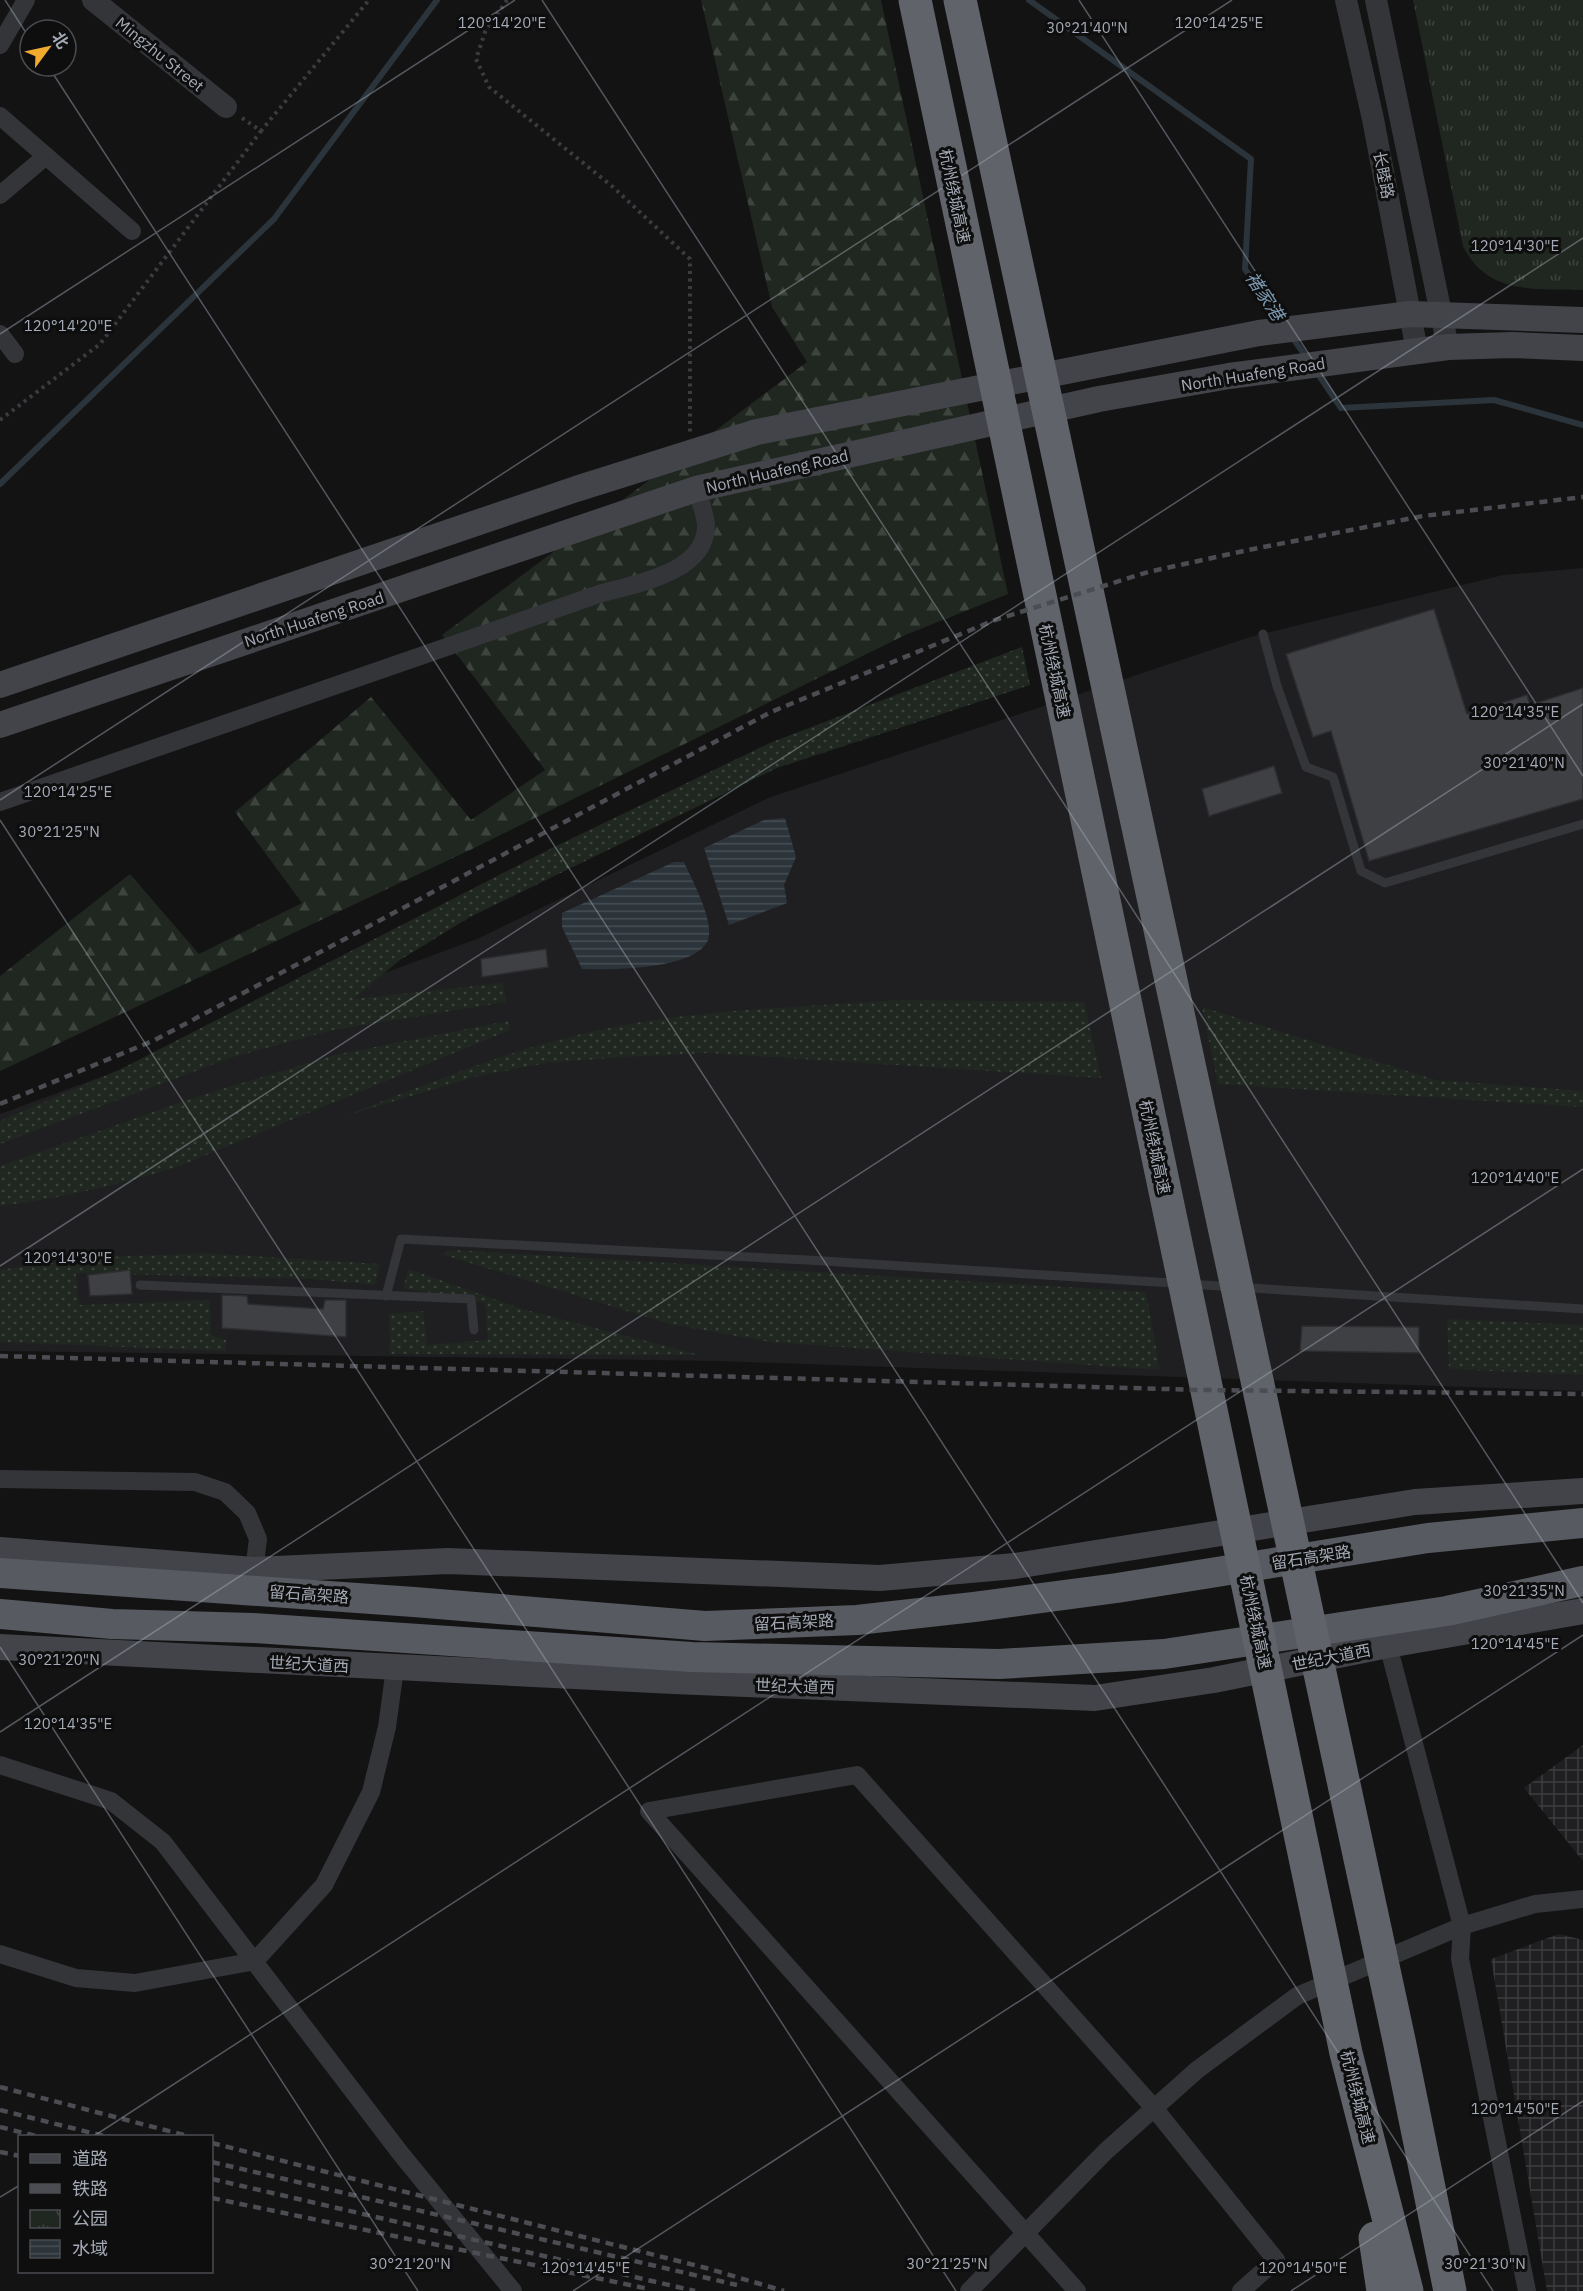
<svg xmlns="http://www.w3.org/2000/svg" width="1583" height="2291" font-family="'IBM Plex Sans','Noto Sans SC',sans-serif">
	<style>
		.built { fill: #1f1f21 }
		.industrial { fill: url(#industrial-grid) }
		.grass { fill: url(#grass-dots) }
		.forest { fill: url(#forest-firs) }
		.park { fill: url(#park-tufts) }
		.water { fill: url(#water-rules) }
		.lines { fill: none; stroke-linecap: round; stroke-linejoin: round }
		.stream { stroke: #2b343a; stroke-width: 6 }
		.building { fill: #3f4044; stroke: #2d2d30; stroke-width: 1.5 }
		.path { stroke: #3a3c40; stroke-width: 4; stroke-dasharray: 3 4.5; stroke-linecap: butt }
		.service { stroke: #343539; stroke-width: 9 }
		.minor { stroke: #343539; stroke-width: 18 }
		.tertiary { stroke: #343539; stroke-width: 22 }
		.secondary { stroke: #424449; stroke-width: 26 }
		.trunk { stroke: #585a61; stroke-width: 30 }
		.motorway { stroke: #60636a; stroke-width: 33 }
		.rail { stroke: #4b4d52; stroke-width: 4.5; stroke-dasharray: 8 6; stroke-linecap: butt }
		.ticks { fill: none; stroke: #a4aab5; stroke-width: 1.5; stroke-opacity: 0.45 }
		.labels { text-anchor: middle; dominant-baseline: central; stroke-width: 6; stroke-linejoin: round; paint-order: stroke }
		.street-label { font-size: 16px; fill: #a4aab5; stroke: #0e0e0f }
		.water-label { font-size: 18px; font-style: italic; fill: #7b99b0; stroke: #0e0e0f }
		.ticks-label { font-size: 15px; text-anchor: middle; fill: #a4aab5; stroke: #0e0e0f; stroke-width: 6; stroke-linejoin: round; paint-order: stroke }
	</style>
	<defs>
		<pattern id="industrial-grid" width="8" height="8" patternUnits="userSpaceOnUse" patternTransform="scale(1.5)"><rect width="8" height="8" fill="#1f1f21"/><path d="M0 4h8M4 0v8" fill="none" stroke="#3d3d3f"/></pattern>
		<pattern id="grass-dots" width="8" height="8" patternUnits="userSpaceOnUse" patternTransform="scale(1.5)"><rect width="8" height="8" fill="#1f2720"/><path d="M2 2h.1M6 6h.1" fill="none" stroke="#3d443e" stroke-width="1.8" stroke-linecap="round"/></pattern>
		<pattern id="forest-firs" width="22" height="20" patternUnits="userSpaceOnUse" patternTransform="scale(1.5)"><rect width="22" height="20" fill="#1f2720"/><path d="M5 1l3.5 6h-7zM16 11l3.5 6h-7z" fill="#3d443e"/></pattern>
		<pattern id="park-tufts" width="24" height="20" patternUnits="userSpaceOnUse" patternTransform="scale(1.5)"><rect width="24" height="20" fill="#1f2720"/><path d="M3 7l-1-3M5 7V3M7 7l1-3M15 17l-1-3M17 17v-4M19 17l1-3" fill="none" stroke="#3d443e"/></pattern>
		<pattern id="water-rules" width="6" height="5" patternUnits="userSpaceOnUse" patternTransform="scale(1.5)"><rect width="6" height="5" fill="#2b343a"/><path d="M0 2.5h6" fill="none" stroke="#474f54"/></pattern>
	</defs>
	<rect width="100%" height="100%" fill="#131314"/>
	<!-- built -->
	<path class="built" d="M1583,568v823l-866,-30 -717,-10v-237l477,-175 291,-141 482,-161 253,-62z"/>
	<!-- industrial -->
	<g class="industrial">
		<path d="M1583,1745v116l-59,-73z"/>
		<path d="M1559,1934l24,6v351h-36l-56,-332z"/>
	</g>
	<!-- grass -->
	<g class="grass">
		<path d="M1022,647l8,38 -253,83 -307,149 -70,43 -47,39 150,-16 3,19 -173,28 -100,27 -233,87v-23l119,-51 435,-223 218,-105z"/>
		<path d="M897,1000l187,2 17,76 -393,-25 -85,4 -77,6 -68,13 -137,41c84,-32 166,-67 254,-86 98,-22 202,-23 302,-31z"/>
		<path d="M1202,1007l234,73 147,11v16l-365,-23z"/>
		<path d="M508,1021l2,9 -333,137c-58,18 -116,31 -177,39v-40l193,-68 141,-43z"/>
		<path d="M453,1250l693,42 14,78 -390,-28 -100,-18 -229,-70z"/>
		<path d="M203,1253l177,11 -5,21 -63,-6 -236,-6 3,32 131,-5 1,35 15,5v11l-226,-9v-72l85,-12z"/>
		<path d="M409,1269l113,40 178,46 -310,-1 -1,-40 34,-3 4,34 61,-5 -3,-37 -82,-15z"/>
		<path d="M1447,1319l136,6v50l-134,-6z"/>
	</g>
	<!-- forest -->
	<path class="forest" d="M701,0h180l127,594 -103,41 -435,215 -470,221v-95l130,-102 69,80 103,-51 -67,-91 136,-115 100,123 74,-50 -103,-135 365,-273 -35,-55z"/>
	<!-- park -->
	<path class="park" d="M1413,0h170v290c-48,-2 -95,6 -120,-44z"/>
	<!-- water -->
	<g class="water">
		<path d="M785,818l11,39 -12,28 3,18 -58,22 -25,-77 60,-28z"/>
		<path d="M674,862h10c8,18 31,60 24,78 -12,30 -99,30 -126,29l-20,-42v-14z"/>
	</g>
	<g class="lines">
		<!-- stream -->
		<g class="stream">
			<path d="M1029,0l222,159 -6,110 38,54"/>
			<path d="M1292,337l15,21"/>
			<path d="M1316,371l25,37 153,-8 89,25"/>
			<path d="M0,484l274,-265 163,-219"/>
		</g>
	</g>
	<!-- building -->
	<g class="building">
		<path d="M1434,609l33,105 60,-19 3,10 53,-17v111l-214,62 -38,-130 -18,6 -27,-83z"/>
		<path d="M1274,766l8,27 -73,23 -7,-27z"/>
		<path d="M546,949l2,18 -66,10 -1,-18z"/>
		<path d="M130,1270l2,24 -42,2 -2,-21z"/>
		<path d="M222,1295l25,1 1,8 75,5 2,-9h21v37l-124,-9z"/>
		<path d="M1302,1326l117,1v26l-119,-2z"/>
	</g>
	<g class="lines">
		<!-- path -->
		<g class="path">
			<path d="M507,0l-22,32 -9,27 13,28 124,100 77,72v173"/>
			<path d="M242,118l19,13 108,-131"/>
			<path d="M0,420l100,-76 161,-213"/>
		</g>
		<!-- service -->
		<g class="service">
			<path d="M1263,634l14,52 29,81 27,10 28,94 24,12 198,-59"/>
			<path d="M140,1285l331,14 3,31"/>
			<path d="M386,1296l15,-57 406,21 776,49"/>
		</g>
		<!-- minor -->
		<g class="minor">
			<path d="M0,45l26,-45"/>
			<path d="M0,116l46,40 -46,39"/>
			<path d="M46,156l86,75"/>
			<path d="M0,334l15,20"/>
			<path d="M0,802l599,-208c35,-10 107,-21 107,-68 0,-12 -7,-26 -10,-37"/>
			<path d="M0,1479l195,3 30,10 22,21 11,26 -4,31"/>
			<path d="M1388,1645l74,281 -2,33 67,332"/>
			<path d="M0,1765l111,36 52,41 238,312 112,137"/>
			<path d="M0,1954l76,24 59,5 120,-22 69,-76 47,-93 16,-65 8,-59"/>
			<path d="M969,2291l137,-140 91,-81 100,-74 165,-70 73,-22 48,-5"/>
			<path d="M1077,2291l-428,-480 208,-36 297,333 122,152 -35,31"/>
		</g>
		<!-- tertiary -->
		<g class="tertiary">
			<path d="M93,0l133,107"/>
			<path d="M1346,0l27,119 44,232"/>
			<path d="M1376,0l72,347"/>
		</g>
		<!-- secondary -->
		<g class="secondary">
			<path d="M0,685l576,-196 181,-57 502,-99 151,-19 173,6"/>
			<path d="M0,725l696,-236 403,-90 130,-23 219,-29 64,-2 71,3"/>
			<path d="M0,1550l254,20 194,-9 432,17 135,-12 400,-64 168,-11"/>
			<path d="M0,1647l674,34 421,17 119,-18 174,-35 195,-34"/>
		</g>
		<!-- trunk -->
		<g class="trunk">
			<path d="M0,1573l414,29 291,24 152,-6 117,-13 143,-19 311,-50 155,-15"/>
			<path d="M0,1614l112,10 141,4 439,29 307,7 165,-10 283,-43 136,-30"/>
		</g>
		<!-- motorway -->
		<g class="motorway">
			<path d="M915,0l431,2053 61,238"/>
			<path d="M960,0l439,2040 51,251"/>
			<path d="M1375,2238l8,53"/>
		</g>
		<!-- rail -->
		<g class="rail">
			<path d="M0,1104l155,-64 616,-328 224,-92 153,-48 100,-22 175,-34 160,-19"/>
			<path d="M0,1356l1201,34 382,4"/>
			<path d="M0,2087l188,49"/>
			<path d="M0,2110l104,26"/>
			<path d="M0,2127l36,9"/>
			<path d="M212,2143l494,125 78,23"/>
			<path d="M0,2152l20,4"/>
			<path d="M212,2162l525,123"/>
			<path d="M212,2179l483,112"/>
			<path d="M212,2198l437,91"/>
		</g>
	</g>
	<!-- ticks -->
	<path class="ticks" d="M5,0l25,39M542,0l1041,1603M1079,0l504,776M48,66l1445,2225M0,334l515,-334M0,800l1232,-800M0,820l956,1471M0,1266l1583,-1028M0,1647l418,644M0,1732l1583,-1028M94,2136l1489,-967M0,2197l20,-12M573,2291l1010,-656M1291,2291l292,-190"/>
	<g class="labels">
		<!-- street labels -->
		<g class="street-label">
			<text transform="translate(160 54) rotate(39)">Mingzhu Street</text>
			<text transform="translate(1384 175) rotate(79)">长睦路</text>
			<text transform="translate(955 196) rotate(78)">杭州绕城高速</text>
			<text transform="translate(1253 374) rotate(-9)">North Huafeng Road</text>
			<text transform="translate(777 471) rotate(-13)">North Huafeng Road</text>
			<text transform="translate(314 619) rotate(-18)">North Huafeng Road</text>
			<text transform="translate(1055 671) rotate(78)">杭州绕城高速</text>
			<text transform="translate(1155 1147) rotate(78)">杭州绕城高速</text>
			<text transform="translate(1311 1557) rotate(-9)">留石高架路</text>
			<text transform="translate(309 1594) rotate(4)">留石高架路</text>
			<text transform="translate(794 1622) rotate(-3)">留石高架路</text>
			<text transform="translate(1256 1622) rotate(78)">杭州绕城高速</text>
			<text transform="translate(1331 1657) rotate(-11)">世纪大道西</text>
			<text transform="translate(309 1664) rotate(3)">世纪大道西</text>
			<text transform="translate(795 1686) rotate(2)">世纪大道西</text>
			<text transform="translate(1358 2097) rotate(76)">杭州绕城高速</text>
		</g>
		<!-- water labels -->
		<g class="water-label">
			<text transform="translate(1265 296) rotate(57)">褚家港</text>
		</g>
	</g>
	<g class="ticks-label">
		<text x="502" y="28">120°14'20"E</text>
		<text x="1219" y="28">120°14'25"E</text>
		<text x="1087" y="33">30°21'40"N</text>
		<text x="1515" y="251">120°14'30"E</text>
		<text x="68" y="331">120°14'20"E</text>
		<text x="1515" y="717">120°14'35"E</text>
		<text x="1524" y="768">30°21'40"N</text>
		<text x="68" y="797">120°14'25"E</text>
		<text x="59" y="837">30°21'25"N</text>
		<text x="1515" y="1183">120°14'40"E</text>
		<text x="68" y="1263">120°14'30"E</text>
		<text x="1524" y="1596">30°21'35"N</text>
		<text x="1515" y="1649">120°14'45"E</text>
		<text x="59" y="1665">30°21'20"N</text>
		<text x="68" y="1729">120°14'35"E</text>
		<text x="1515" y="2114">120°14'50"E</text>
		<text x="410" y="2269">30°21'20"N</text>
		<text x="947" y="2269">30°21'25"N</text>
		<text x="1485" y="2269">30°21'30"N</text>
		<text x="586" y="2273">120°14'45"E</text>
		<text x="1303" y="2273">120°14'50"E</text>
	</g>
	<!-- legend -->
	<rect x="18" y="2135" width="195" height="138" fill="#0e0e0f" stroke="#4a4c51" stroke-width="1.5"/>
	<rect x="30" y="2154" width="30" height="9" fill="#424449" stroke="#4a4c51" stroke-width="1.5"/>
	<text x="72" y="2165" font-size="18" fill="#a4aab5">道路</text>
	<rect x="30" y="2184" width="30" height="9" fill="#4b4d52" stroke="#4a4c51" stroke-width="1.5"/>
	<text x="72" y="2195" font-size="18" fill="#a4aab5">铁路</text>
	<rect x="30" y="2210" width="30" height="18" fill="url(#park-tufts)" stroke="#4a4c51" stroke-width="1.5"/>
	<text x="72" y="2225" font-size="18" fill="#a4aab5">公园</text>
	<rect x="30" y="2240" width="30" height="18" fill="url(#water-rules)" stroke="#4a4c51" stroke-width="1.5"/>
	<text x="72" y="2255" font-size="18" fill="#a4aab5">水域</text>
	<!-- north arrow -->
	<g transform="translate(48 48) rotate(57)"><circle r="28" fill="#0e0e0f" stroke="#4a4c51" stroke-width="1.5"/>
	<path d="M0-4.5L10 22L0 15L-10 22Z" fill="#f0ab2f"/>
	<text y="-9" font-size="16" font-weight="bold" text-anchor="middle" fill="#a4aab5">北</text>
	</g>
</svg>
